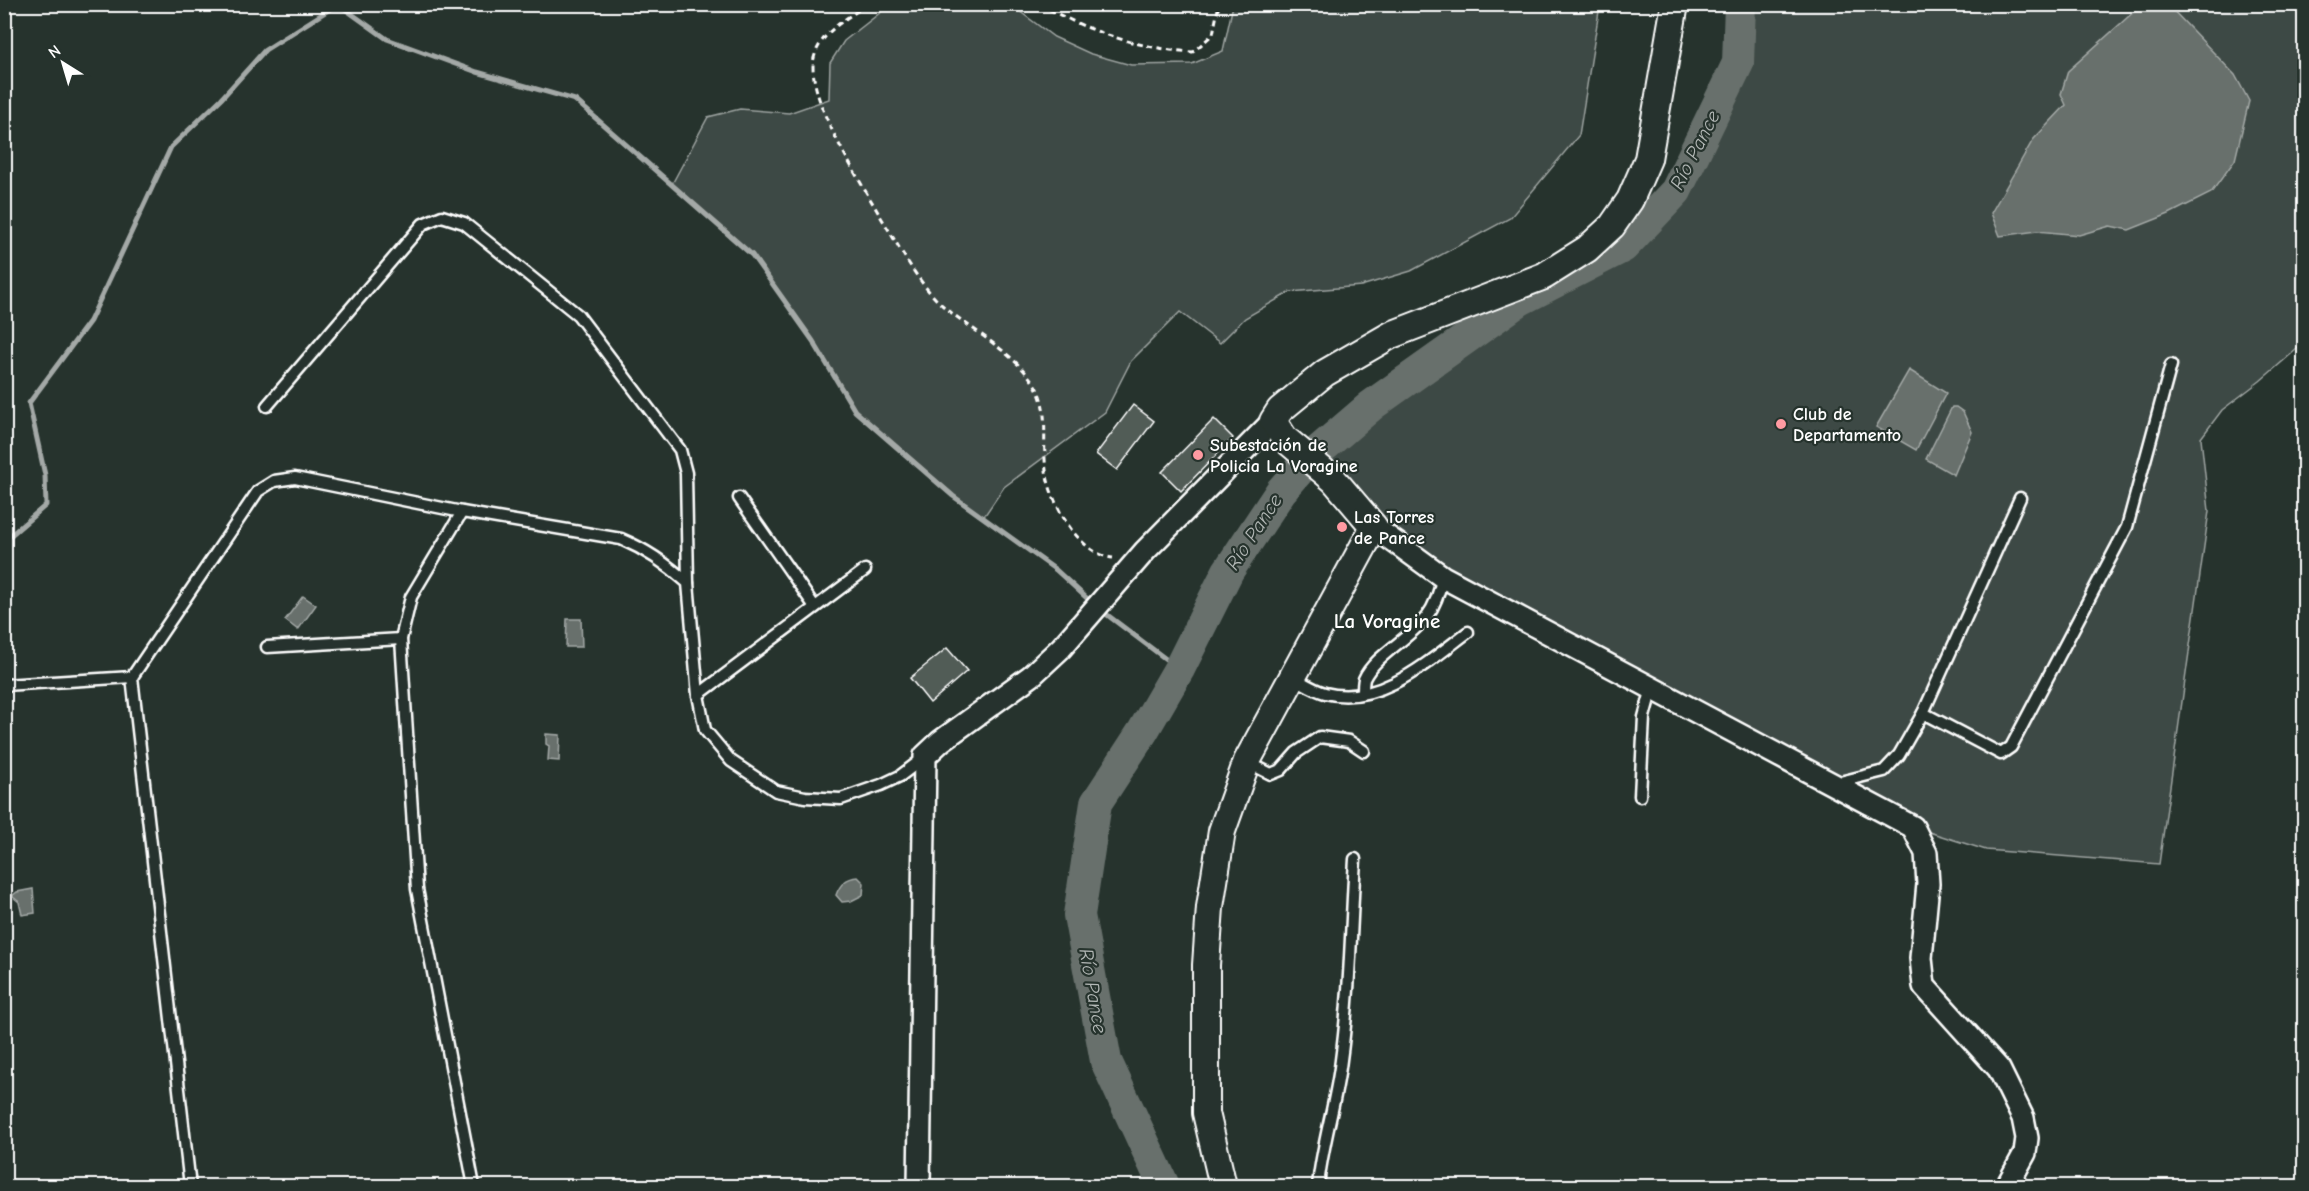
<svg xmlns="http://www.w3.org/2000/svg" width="2309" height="1191" font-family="'Comic Neue',sans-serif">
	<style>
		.green { fill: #3e4944; stroke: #9ea4a2; stroke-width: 1.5 }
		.water { fill: #67706c; stroke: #a4a9a7; stroke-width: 1.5 }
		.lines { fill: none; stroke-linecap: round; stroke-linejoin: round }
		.stream { stroke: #a4a9a7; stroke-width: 5 }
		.river { stroke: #67706c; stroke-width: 32 }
		.building { fill: #515c57; stroke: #fff; stroke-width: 1.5 }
		.service-casing { stroke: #fff; stroke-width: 15 }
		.minor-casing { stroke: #fff; stroke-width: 26 }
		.tertiary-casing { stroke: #fff; stroke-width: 30 }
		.path { stroke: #fff; stroke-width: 3; stroke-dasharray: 6 4.5; stroke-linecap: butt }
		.service { stroke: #26332d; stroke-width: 10 }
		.minor { stroke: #26332d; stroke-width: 21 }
		.tertiary { stroke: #26332d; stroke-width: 26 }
		.poi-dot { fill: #ff9aa2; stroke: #26332d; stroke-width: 2 }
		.labels { text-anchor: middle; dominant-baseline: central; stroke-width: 4.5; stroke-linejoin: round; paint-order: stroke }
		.poi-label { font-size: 18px; font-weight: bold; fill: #fff; stroke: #26332d; text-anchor: start }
		.water-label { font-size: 20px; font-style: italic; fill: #b3b8b6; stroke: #26332d }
		.quarter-label { font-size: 21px; font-weight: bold; fill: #fff; stroke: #26332d }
	</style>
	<rect width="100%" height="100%" fill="#26332d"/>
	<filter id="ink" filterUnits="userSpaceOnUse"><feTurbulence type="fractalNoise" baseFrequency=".0167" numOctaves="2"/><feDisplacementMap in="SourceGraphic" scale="12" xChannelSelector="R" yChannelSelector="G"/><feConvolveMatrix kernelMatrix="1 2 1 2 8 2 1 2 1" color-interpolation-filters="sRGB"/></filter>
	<g filter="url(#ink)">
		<!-- green -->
		<g class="green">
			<path d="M890,5h121l43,32 37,17 40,11 61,-1 31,-13 10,-46h367l-21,130 -69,83 -99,53 -50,15 -71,6 -45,26 -25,25 -40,-31 -49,49 -26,51 -101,75 -21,31 -30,-22 -98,-85 -42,-70 -61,-86 -80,-71 36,-67 32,-8 49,4 40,-14 1,-36 14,-22z"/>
			<path d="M1740,5h564v338l-44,38 -38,29 -21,28 8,73 -50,353 -173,-14 -73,-23 -470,-250 -134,-118 63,-54 148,-105 103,-53 53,-55 62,-129z"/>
		</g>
		<!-- water -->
		<g class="water">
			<path d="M2168,5l67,70 14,26 -14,59 -24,33 -42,21 -40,16 -19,-4 -31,9 -42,-4 -37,5 -9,-23 42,-73 33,-35 -5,-11 7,-23 70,-63z"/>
			<path d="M1909,370l37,23 -30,57 -40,-23z"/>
			<path d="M1952,407h4l7,5 9,20 -18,43 -28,-16z"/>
			<path d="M303,596l13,9 -18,25 -13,-10z"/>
			<path d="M567,619h14l1,28h-16z"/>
			<path d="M546,734l14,1 -1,26 -11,-1 1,-14 -3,-2z"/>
			<path d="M858,877l6,6 -1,12 -12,6 -9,1 -6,-7c4,-11 10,-17 22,-18z"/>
			<path d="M33,889l2,24 -13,2 -3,-13 -7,-6 5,-4z"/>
		</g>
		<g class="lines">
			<!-- stream -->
			<g class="stream">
				<path d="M338,4l49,35 90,33 98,28 177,155 61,86 42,70 98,85 103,74 35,32"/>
				<path d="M4,541l42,-36 -1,-30 -16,-72 61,-82 81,-174 50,-48 44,-49 73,-46"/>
				<path d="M1106,614l73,55"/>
			</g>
			<!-- river -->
			<path class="river" d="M1164,1186l-58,-125 -27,-146 17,-112 47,-72 36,-62 49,-98 53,-80 28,-32 63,-54 148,-105 103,-53 53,-56 62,-128 2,-59"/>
		</g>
		<!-- building -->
		<g class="building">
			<path d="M1133,405l21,16 -37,49 -21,-16z"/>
			<path d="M1214,419l19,19 -52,53 -19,-19z"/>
			<path d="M947,648l20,23 -37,32 -20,-25z"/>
		</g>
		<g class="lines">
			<!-- service casing -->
			<g class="service-casing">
				<g id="service">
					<path d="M267,406l156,-182 19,-8 22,7 114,92 102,135 6,23 2,110"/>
					<path d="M739,498l76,109"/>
					<path d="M462,512l-51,85 -10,42 16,250 57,297"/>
					<path d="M267,647l134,-8"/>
					<path d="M1292,677c10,5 22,13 33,16 54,14 103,-31 143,-61"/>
					<path d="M4,685l128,-8"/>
					<path d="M1363,693c0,-4 0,-10 1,-14 11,-24 46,-40 63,-63 9,-12 12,-25 16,-39"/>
					<path d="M698,695l167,-125"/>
					<path d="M1923,713l78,41 10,-7 116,-220 44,-162"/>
					<path d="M1247,762l24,12 10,-4 15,-17 24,-16 29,4 15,10"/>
					<path d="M1836,783l48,-12 15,-16 24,-42 97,-215"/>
					<path d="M1640,796l4,-79 8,-29"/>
					<path d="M190,1186l-58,-509 126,-186 16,-10 21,-3 167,34 159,27c26,11 46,25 67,44l10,112 7,35 26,31 45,30 29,6 36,2 40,-14 19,-9 25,-19"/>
					<path d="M1318,1186c4,-42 18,-83 23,-126 9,-66 10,-134 14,-201"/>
				</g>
			</g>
			<!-- minor casing -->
			<g class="minor-casing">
				<g id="minor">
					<path d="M1374,527l69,50 470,250 13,26 2,31 -7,74 3,28 75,83 24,49 4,20 -2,15 -18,33"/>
					<path d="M919,1186l6,-430 16,-15 90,-65 30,-28 84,-97 128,-130"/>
				</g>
			</g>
			<!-- tertiary casing -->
			<g class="tertiary-casing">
				<path id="tertiary" d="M1223,1186l-17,-73v-148l4,-58 12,-76 25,-70 127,-234 -40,-47 -50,-42 -11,-17 7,-11 45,-37 66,-38 153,-59 43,-27 25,-23 18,-26 18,-41 27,-155"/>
			</g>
			<!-- path -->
			<g class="path">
				<path d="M867,4c-21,16 -46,27 -53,54 -4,15 5,43 11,57 16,36 37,70 57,104 18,29 35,63 60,86 30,26 71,46 93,80 15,25 7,56 11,85 4,32 32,84 67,88"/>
				<path d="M1040,4c46,27 100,45 153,48l20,-18 6,-30"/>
			</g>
			<!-- service -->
			<use href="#service" class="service"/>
			<!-- minor -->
			<use href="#minor" class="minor"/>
			<!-- tertiary -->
			<use href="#tertiary" class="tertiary"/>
		</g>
	</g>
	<!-- markers -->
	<g class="poi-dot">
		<circle cx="1781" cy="424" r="6"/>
		<circle cx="1198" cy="455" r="6"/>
		<circle cx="1342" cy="527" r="6"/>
	</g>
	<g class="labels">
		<!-- poi labels -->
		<g class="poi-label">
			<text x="1793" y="414">Club de<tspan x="1793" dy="21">Departamento</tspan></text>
			<text x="1210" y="445">Subestación de<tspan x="1210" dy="21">Policia La Voragine</tspan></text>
			<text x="1354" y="517">Las Torres<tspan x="1354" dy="21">de Pance</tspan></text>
		</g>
		<!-- water labels -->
		<g class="water-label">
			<text transform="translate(1695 150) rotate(-63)">Río Pance</text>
			<text transform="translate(1254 532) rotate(-57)">Río Pance</text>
			<text transform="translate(1093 991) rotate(80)">Río Pance</text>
		</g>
		<!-- quarter labels -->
		<g class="quarter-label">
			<text x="1387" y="621">La Voragine</text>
		</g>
	</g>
	<!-- margin -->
	<rect width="2309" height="1191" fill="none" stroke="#26332d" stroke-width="24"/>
	<rect x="12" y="12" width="2285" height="1167" fill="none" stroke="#fff" stroke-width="2" filter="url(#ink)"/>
	<!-- north arrow -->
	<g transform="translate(63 63) rotate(323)" stroke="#26332d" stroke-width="4.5" paint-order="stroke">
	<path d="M0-4.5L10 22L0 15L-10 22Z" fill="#ffffff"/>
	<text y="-9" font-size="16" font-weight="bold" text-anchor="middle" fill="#ffffff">N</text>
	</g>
</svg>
